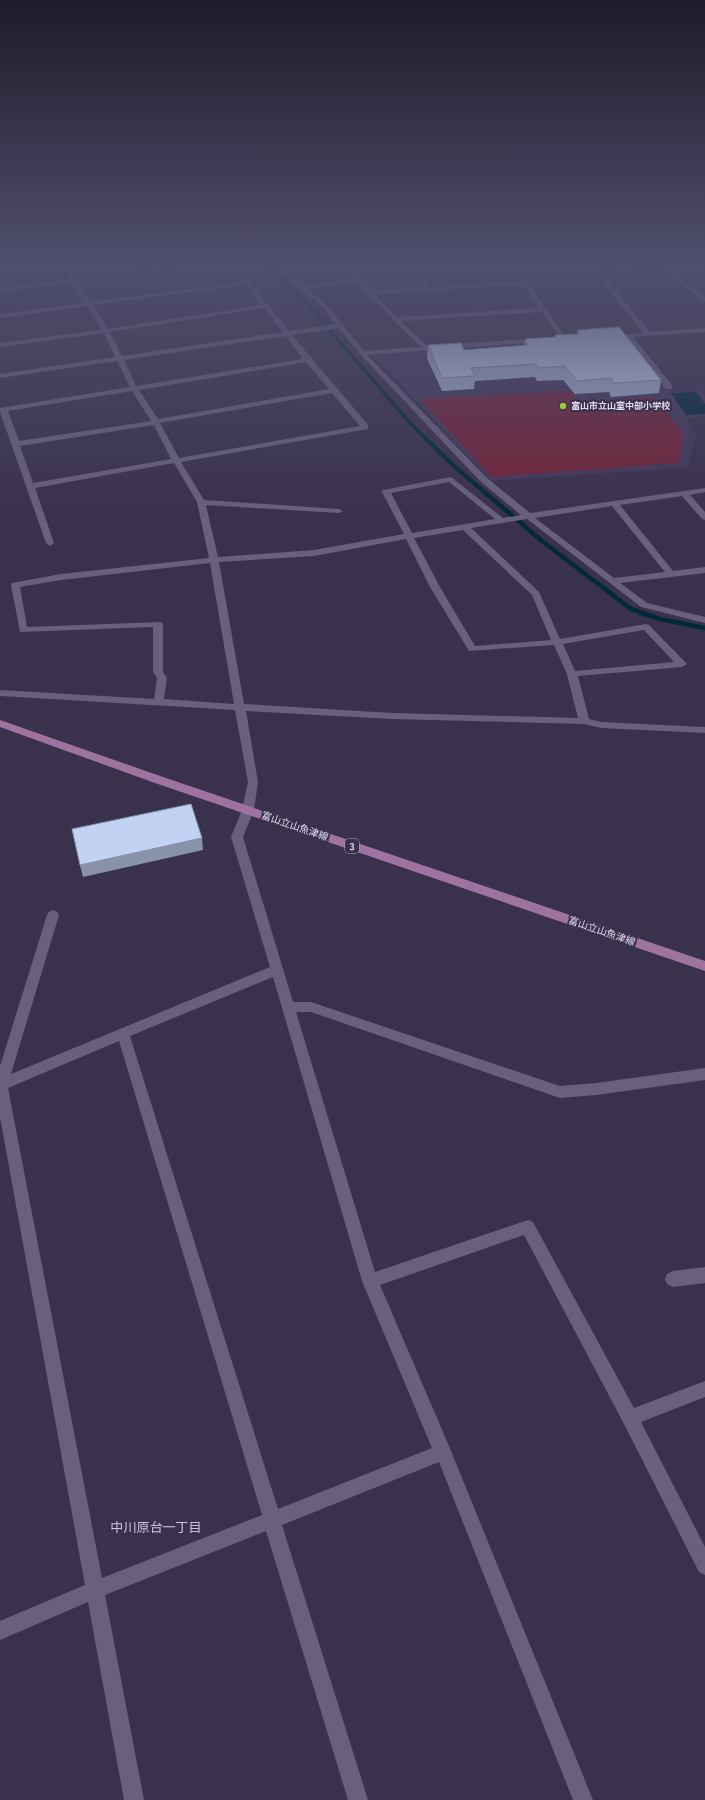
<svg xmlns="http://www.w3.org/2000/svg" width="705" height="1800" font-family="Raleway,'Noto Sans JP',sans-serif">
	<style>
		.built { fill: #44395b }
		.green { fill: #722438 }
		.water { fill: #022939 }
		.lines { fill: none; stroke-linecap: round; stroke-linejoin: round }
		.stream-far1 { stroke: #022939; stroke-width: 3.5 }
		.stream { stroke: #022939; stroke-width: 4.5 }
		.minor { fill: #69607e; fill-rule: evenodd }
		.major { fill: #9e739f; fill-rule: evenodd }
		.wall { fill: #a7b5d1 }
		.shaded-wall { fill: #8893aa }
		.building { fill: #c2d2f3; stroke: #8893aa }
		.poi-dot { fill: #9cca32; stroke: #3a314d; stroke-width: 1.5 }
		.labels { text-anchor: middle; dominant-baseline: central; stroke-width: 4; stroke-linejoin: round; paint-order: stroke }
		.far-poi-label { font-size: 9px; font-weight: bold; fill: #e0dbed; stroke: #3a314d; text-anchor: start }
		.shield { fill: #3a314d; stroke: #aea8bd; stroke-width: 1 }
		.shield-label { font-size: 9px; font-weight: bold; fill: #e0dbed }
		.street-label { font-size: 10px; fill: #e0dbed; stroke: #3a314d }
		.near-neighbourhood-label { font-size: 13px; fill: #ccc2e4; stroke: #3a314d }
	</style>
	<rect width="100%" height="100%" fill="#3a314d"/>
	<!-- built -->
	<path class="built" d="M626,338l43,53 32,-1 4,6v20l-19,2 10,18 -9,31 -196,14 -118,-126z"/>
	<!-- green -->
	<path class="green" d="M570,391l8,11 77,-5 28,36 -4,30 -187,14 -72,-78z"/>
	<!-- water -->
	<path class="water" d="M696,392l9,12v10l-19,1 -15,-22z"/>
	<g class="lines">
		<!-- stream-far1 -->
		<path class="stream-far1" d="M259,263l18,12 27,25 106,123 16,16"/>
		<!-- stream -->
		<path class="stream" d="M425,438l29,28 88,75 89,68 29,10 45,9"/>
		<!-- minor -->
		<g class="minor">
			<path d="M60,263h6l10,15 103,-14 3,2 -3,2 -101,13 13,21 152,-20 -5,-7 5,-1 46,57 47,-7 -14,-18 -54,-43 11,2 26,21 49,-8 -14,-15h6l26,27 53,-3 -21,-24h6l21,24 90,-6 -11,-15 1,-3h6l-1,3 51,73 -1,1h-4l-20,-28 -142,9 28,25 112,-8 3,2 -3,2 -173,13 119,122 44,36 175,-25v4l-15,3 15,17v8l-3,-1 -20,-23 -62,9 53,66 32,-4v6l-85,10 27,20 58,14v6l-64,-16 -114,-88 -56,9 68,64 21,47 86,-15 3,1 38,39 -5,3 -104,9 11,43 12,3 104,5v6l-104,-5 -17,-4 -192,-5 -146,-8 12,71 -4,28 -11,27 50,165h18l249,84 36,-3 109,-15v12l-109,15 -36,3 -249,-86h-15l79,260 153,-52 5,2 101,186 71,-27v16l-64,25 64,125v28l-6,-3 -75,-148 -100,-189 -144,50 69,161 144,354h-20l-134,-338 -157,63 86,275h-20l-82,-269 -161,64 39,205h-20l-36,-198 -88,38v-19l85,-36 -85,-468v-51l47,-151 2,-3 4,-2 4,2 2,3 -48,159 259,-107 -39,-130 11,-27 6,-28 -13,-72 -235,-14v-6l154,9 3,-21 -4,-6v-45l-133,5 -9,-47 1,-2 49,-9 148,-16 -12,-56 -23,-39 -139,25 19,55 -4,3 -4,-3 -46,-131v-4l130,-21 -13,-26 -117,17v-4l115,-17 -11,-24 -104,14v-4l102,-13 -15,-24 -87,12v-4l85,-11 -13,-21 -72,10v-4l70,-9zM356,281l37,39 28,27 -57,4 -38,-47 -18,-15zM246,285l15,20 -153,24 -15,-24zM523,285l16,23 -142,9 -22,-23zM264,308l19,24 -161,24 -12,-24zM339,328l21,26 120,127 41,34 -18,3 -52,-41 -68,13 -1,2 22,42 -90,16 -96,7 -12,-52 133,8 4,-2 -4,-2 -135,-9 -23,-38 187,-33v-4l-76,-90zM286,336l17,23 -167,27 -12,-26zM306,362l23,27 -171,30 -19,-29zM132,391l19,30 -132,20 -11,-30zM332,393l28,33 -181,32 -19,-35zM154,425l17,34 -138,24 -13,-37zM449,482l46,37 -83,14 -21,-40zM612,506l53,66 -51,6 -79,-60zM463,530l69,65 19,45 -76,6 -35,-59 -26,-49zM406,539l24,48 39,64 85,-6 13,29 11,44 -186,-5 -148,-9 -25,-142 95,-6zM210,563l24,141 -70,-5 3,-21 -4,-6v-48l-2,-2 -134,5 -7,-40 41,-7zM644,630l30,32 -99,9 -12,-27zM273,977l89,304 70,167 -154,61 -148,-473zM119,1041l143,474 -160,63 -94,-490z"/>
			<path d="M588,263h6l3,3 81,-3 -3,2h-11l41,32v5l-48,-36 -58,4 51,62 55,-4v4l-72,5 39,48v4h-6l-40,-51 -16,1 -3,-2 3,-2 33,-2z"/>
			<path d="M705,1267v16l-32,4 -6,-3 -2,-5 2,-5 6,-3z"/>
		</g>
		<!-- major -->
		<path class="major" d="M0,720l163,57 542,184v10l-550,-188 -155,-56z"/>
	</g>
	<!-- wall -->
	<path class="wall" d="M577,330l84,50 -2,13 -48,4 -2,-5 -34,2 -12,-14 -26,1 -2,-4 -60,4 -1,8 -32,2 -15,-33 1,-13 36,5 60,-4 1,-7 29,-1 1,-3 22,-1z"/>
	<!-- shaded-wall -->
	<path class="shaded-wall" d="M202,838l1,12 -120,27 -3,-12z"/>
	<!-- building -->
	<g class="building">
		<path d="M619,327l42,53 -47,3 -3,-5 -34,3 -12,-15 -26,2 -3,-4 -65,4 4,8 -33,2 -14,-33 33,-2 3,7 64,-5 -3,-6 31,-2 -1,-2 25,-1 -3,-4z"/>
		<path d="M191,804l11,34 -122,27 -8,-36z"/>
	</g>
	<!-- sky -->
	<linearGradient id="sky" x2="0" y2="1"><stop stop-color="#201b2a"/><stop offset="0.51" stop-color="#4f4e6d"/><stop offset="1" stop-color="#4f4e6d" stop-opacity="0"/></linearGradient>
	<rect width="705" height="515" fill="url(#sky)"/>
	<!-- markers -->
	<circle class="poi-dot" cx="563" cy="406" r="4"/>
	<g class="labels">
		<!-- far-poi labels -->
		<g class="far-poi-label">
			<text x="571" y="406">富山市立山室中部小学校</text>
		</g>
		<!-- shield labels -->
		<rect class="shield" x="345" y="839" width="14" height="14" rx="3"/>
		<g class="shield-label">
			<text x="352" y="846">3</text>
		</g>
		<!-- street labels -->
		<g class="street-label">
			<text transform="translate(295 826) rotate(19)">富山立山魚津線</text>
			<text transform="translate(602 931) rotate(19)">富山立山魚津線</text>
		</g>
		<!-- near-neighbourhood labels -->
		<g class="near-neighbourhood-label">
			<text x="156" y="1527">中川原台一丁目</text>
		</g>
	</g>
</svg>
